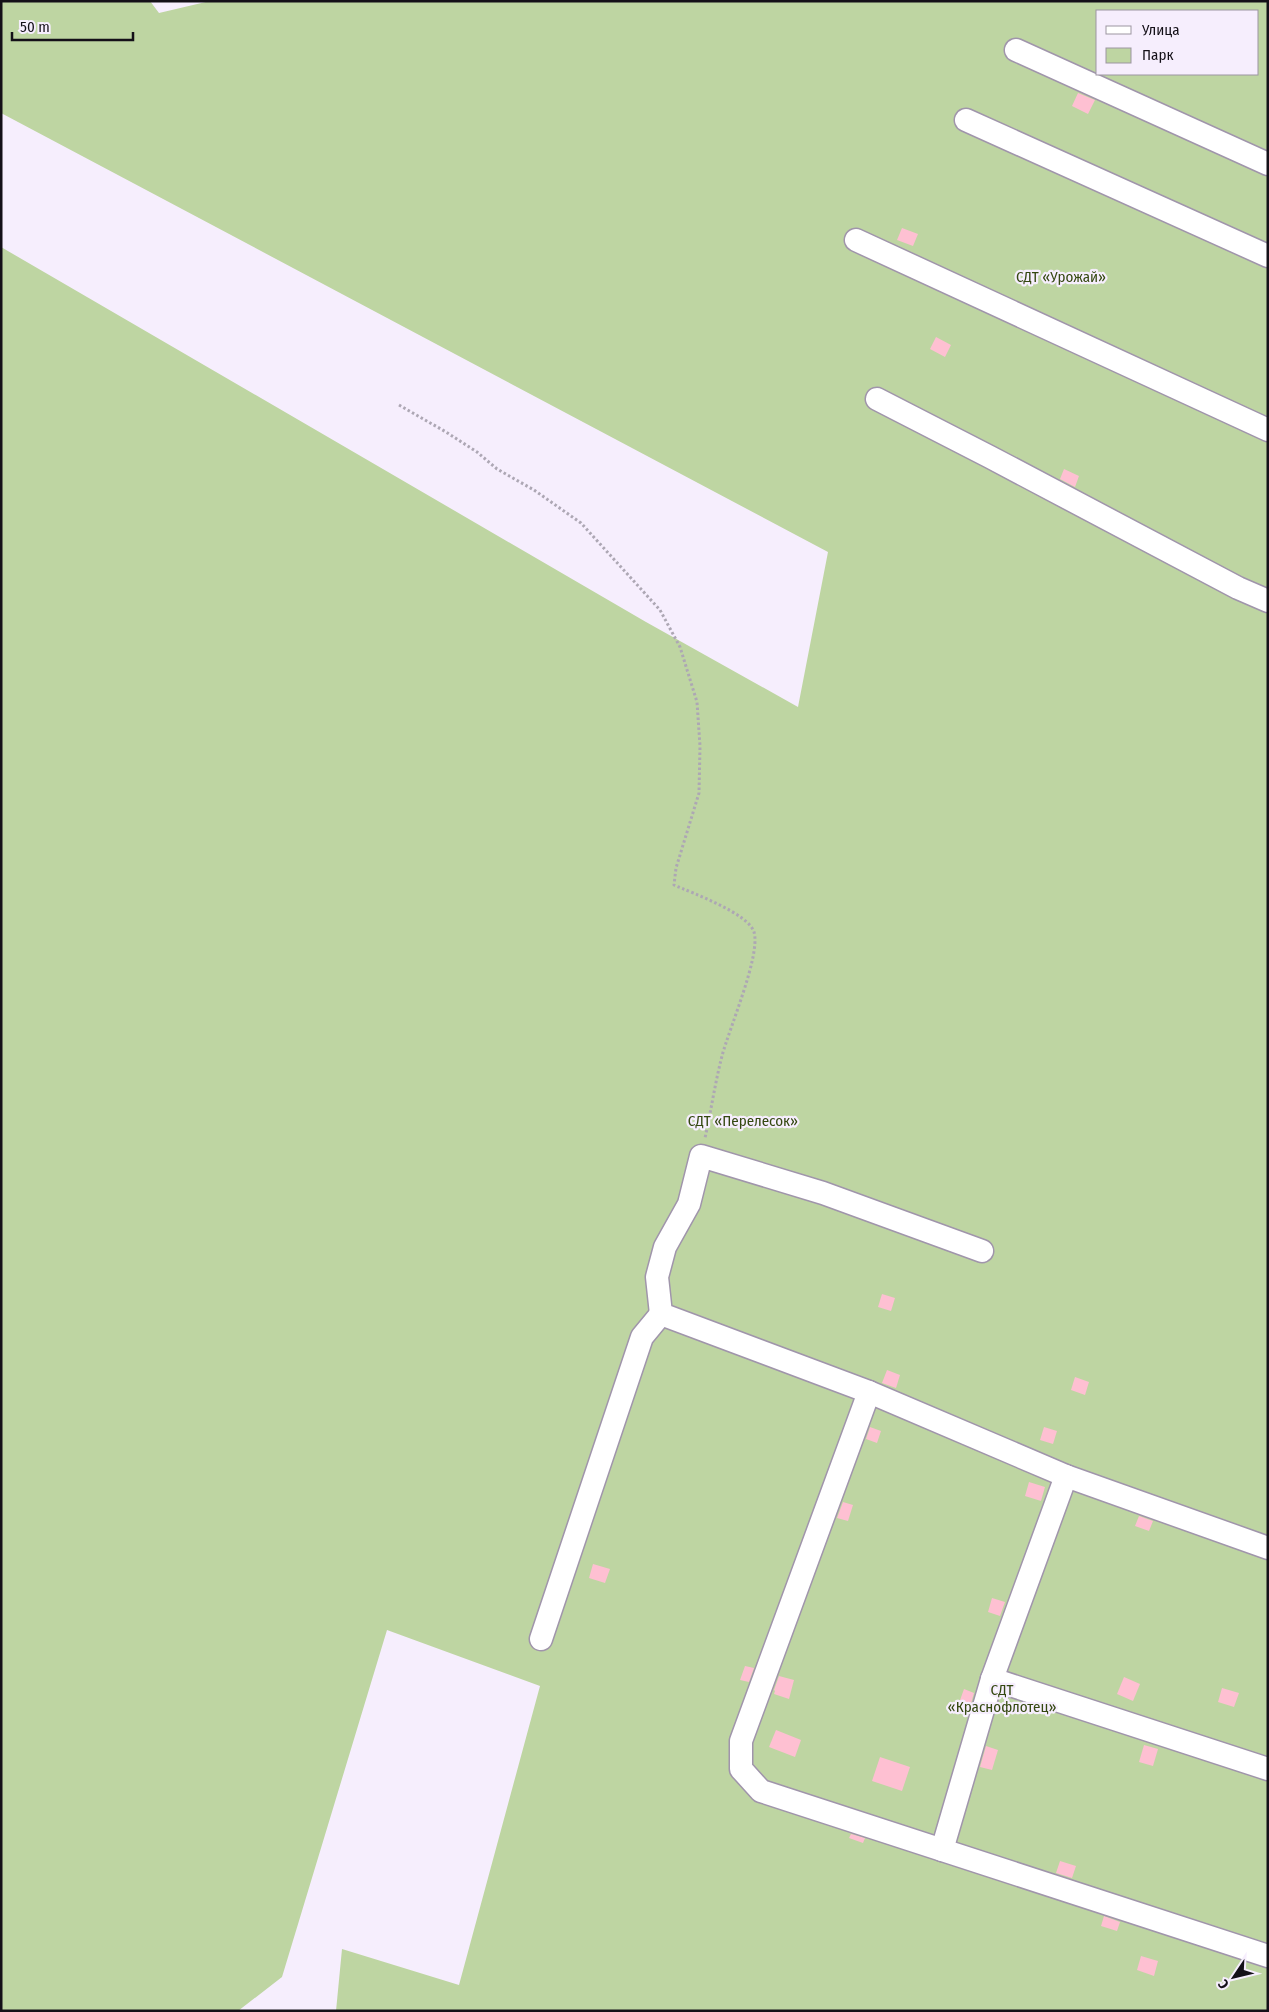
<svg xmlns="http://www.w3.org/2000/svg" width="1269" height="2012" font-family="'Fira Sans Condensed',sans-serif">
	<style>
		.green { fill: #bed5a2; fill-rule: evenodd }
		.building { fill: #fec0d2 }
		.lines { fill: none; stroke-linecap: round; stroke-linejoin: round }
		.minor-casing { stroke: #a095ab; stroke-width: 25 }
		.path { stroke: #ada7b4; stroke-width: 3; stroke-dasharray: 2.5 2.5; stroke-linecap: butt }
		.minor { stroke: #fff; stroke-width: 22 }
		.labels { text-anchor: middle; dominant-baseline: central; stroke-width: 4.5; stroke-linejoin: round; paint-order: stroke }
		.park-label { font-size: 15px; fill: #344810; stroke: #f6eefd }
	</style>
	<rect width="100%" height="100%" fill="#f6eefd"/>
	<!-- green -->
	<path class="green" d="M1,1h149l9,12 51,-12h1058v2010h-932l6,-62 117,36 81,-299 -153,-56 -105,347 -44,34h-237v-1764l645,375 152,85 30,-155 -827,-439zM1098,11h160v63h-160z"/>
	<!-- building -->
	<g class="building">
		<path d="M1078,93l17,7 -7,14 -16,-8z"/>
		<path d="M902,228l16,6 -5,12 -16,-6z"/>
		<path d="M936,337l15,8 -6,12 -15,-8z"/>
		<path d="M1064,469l15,7 -4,11 -15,-8z"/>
		<path d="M882,1294l13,4 -4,13 -13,-4z"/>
		<path d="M887,1370l13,5 -4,13 -14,-5z"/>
		<path d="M1075,1377l14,5 -4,13 -14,-5z"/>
		<path d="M870,1427l11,4 -4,12 -11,-4z"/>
		<path d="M1044,1427l13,4 -4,13 -13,-4z"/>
		<path d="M1029,1482l16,5 -4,14 -16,-5z"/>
		<path d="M843,1502l10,3 -5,16 -11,-3z"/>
		<path d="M1139,1516l14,5 -4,10 -14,-5z"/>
		<path d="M593,1564l17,5 -5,14 -16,-5z"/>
		<path d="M992,1598l13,4 -5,14 -12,-4z"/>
		<path d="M745,1666l9,2 -5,14 -9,-2z"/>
		<path d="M779,1676l15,4 -5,19 -15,-5 1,-3 -1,-1z"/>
		<path d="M1124,1677l16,7 -7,17 -16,-7z"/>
		<path d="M1222,1688l17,5 -5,14 -16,-5z"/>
		<path d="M964,1689l10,4 -4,14 -11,-4z"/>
		<path d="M776,1730l25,10 -6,17 -26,-10z"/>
		<path d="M1144,1745l14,4 -5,17 -14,-4z"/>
		<path d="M986,1746l12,4 -6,20 -12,-3z"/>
		<path d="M880,1757l30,10 -8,24 -30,-10z"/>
		<path d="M851,1834l14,4 -2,5 -14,-5z"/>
		<path d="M1060,1861l16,5 -4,12 -16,-5z"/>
		<path d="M1104,1916l16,6 -3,9 -16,-5z"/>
		<path d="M1141,1956l17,5 -4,15 -17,-6z"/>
	</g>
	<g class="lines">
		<!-- minor casing -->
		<g class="minor-casing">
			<g id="minor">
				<path d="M1016,50l252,114"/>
				<path d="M966,120l302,136"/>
				<path d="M856,240l412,190"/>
				<path d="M877,399l113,58 248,131 30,13"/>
				<path d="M982,1251l-159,-58 -122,-37 -12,48 -24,43 -8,30 4,37 208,78 197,84 202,72"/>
				<path d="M869,1392l-128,349v28l20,22 507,165"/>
				<path d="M541,1639l101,-302 19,-23"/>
				<path d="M992,1679l276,90"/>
				<path d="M942,1850l50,-171 74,-203"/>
			</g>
		</g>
		<!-- path -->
		<path class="path" d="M399,405l47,27 31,20 20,17 37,21 47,33 79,87 20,37 17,55 3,44 -1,47 -23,75 -2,17c18,8 74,28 80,47 7,23 -25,97 -32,124 -7,27 -11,55 -17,82"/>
		<!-- minor -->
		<use href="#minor" class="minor"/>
	</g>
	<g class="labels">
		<!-- park labels -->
		<g class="park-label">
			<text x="1061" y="277">СДТ «Урожай»</text>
			<text x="743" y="1121">СДТ «Перелесок»</text>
			<text x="1002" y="1690">СДТ<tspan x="1002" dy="17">«Краснофлотец»</tspan></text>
		</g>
	</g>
	<!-- border -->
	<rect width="1269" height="2012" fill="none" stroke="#141018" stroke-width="5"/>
	<!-- legend -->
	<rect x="1096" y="10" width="162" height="65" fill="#f6eefd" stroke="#9c95a1"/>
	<rect x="1106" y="26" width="25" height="8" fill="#ffffff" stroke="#9c95a1"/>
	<text x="1142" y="35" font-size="15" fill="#141018">Улица</text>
	<rect x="1106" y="48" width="25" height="15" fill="#bed5a2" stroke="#9c95a1"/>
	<text x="1142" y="60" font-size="15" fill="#141018">Парк</text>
	<!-- north arrow -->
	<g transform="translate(1234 1977) rotate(235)" stroke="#f6eefd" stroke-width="4" paint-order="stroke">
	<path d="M0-4L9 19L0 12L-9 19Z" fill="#141018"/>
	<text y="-8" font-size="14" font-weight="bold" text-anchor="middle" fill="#141018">С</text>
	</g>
	<!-- scale -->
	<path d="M12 32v8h121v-8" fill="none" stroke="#141018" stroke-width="2.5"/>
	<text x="20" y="32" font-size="15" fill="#141018" stroke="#f6eefd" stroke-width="4" paint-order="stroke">50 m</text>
</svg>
